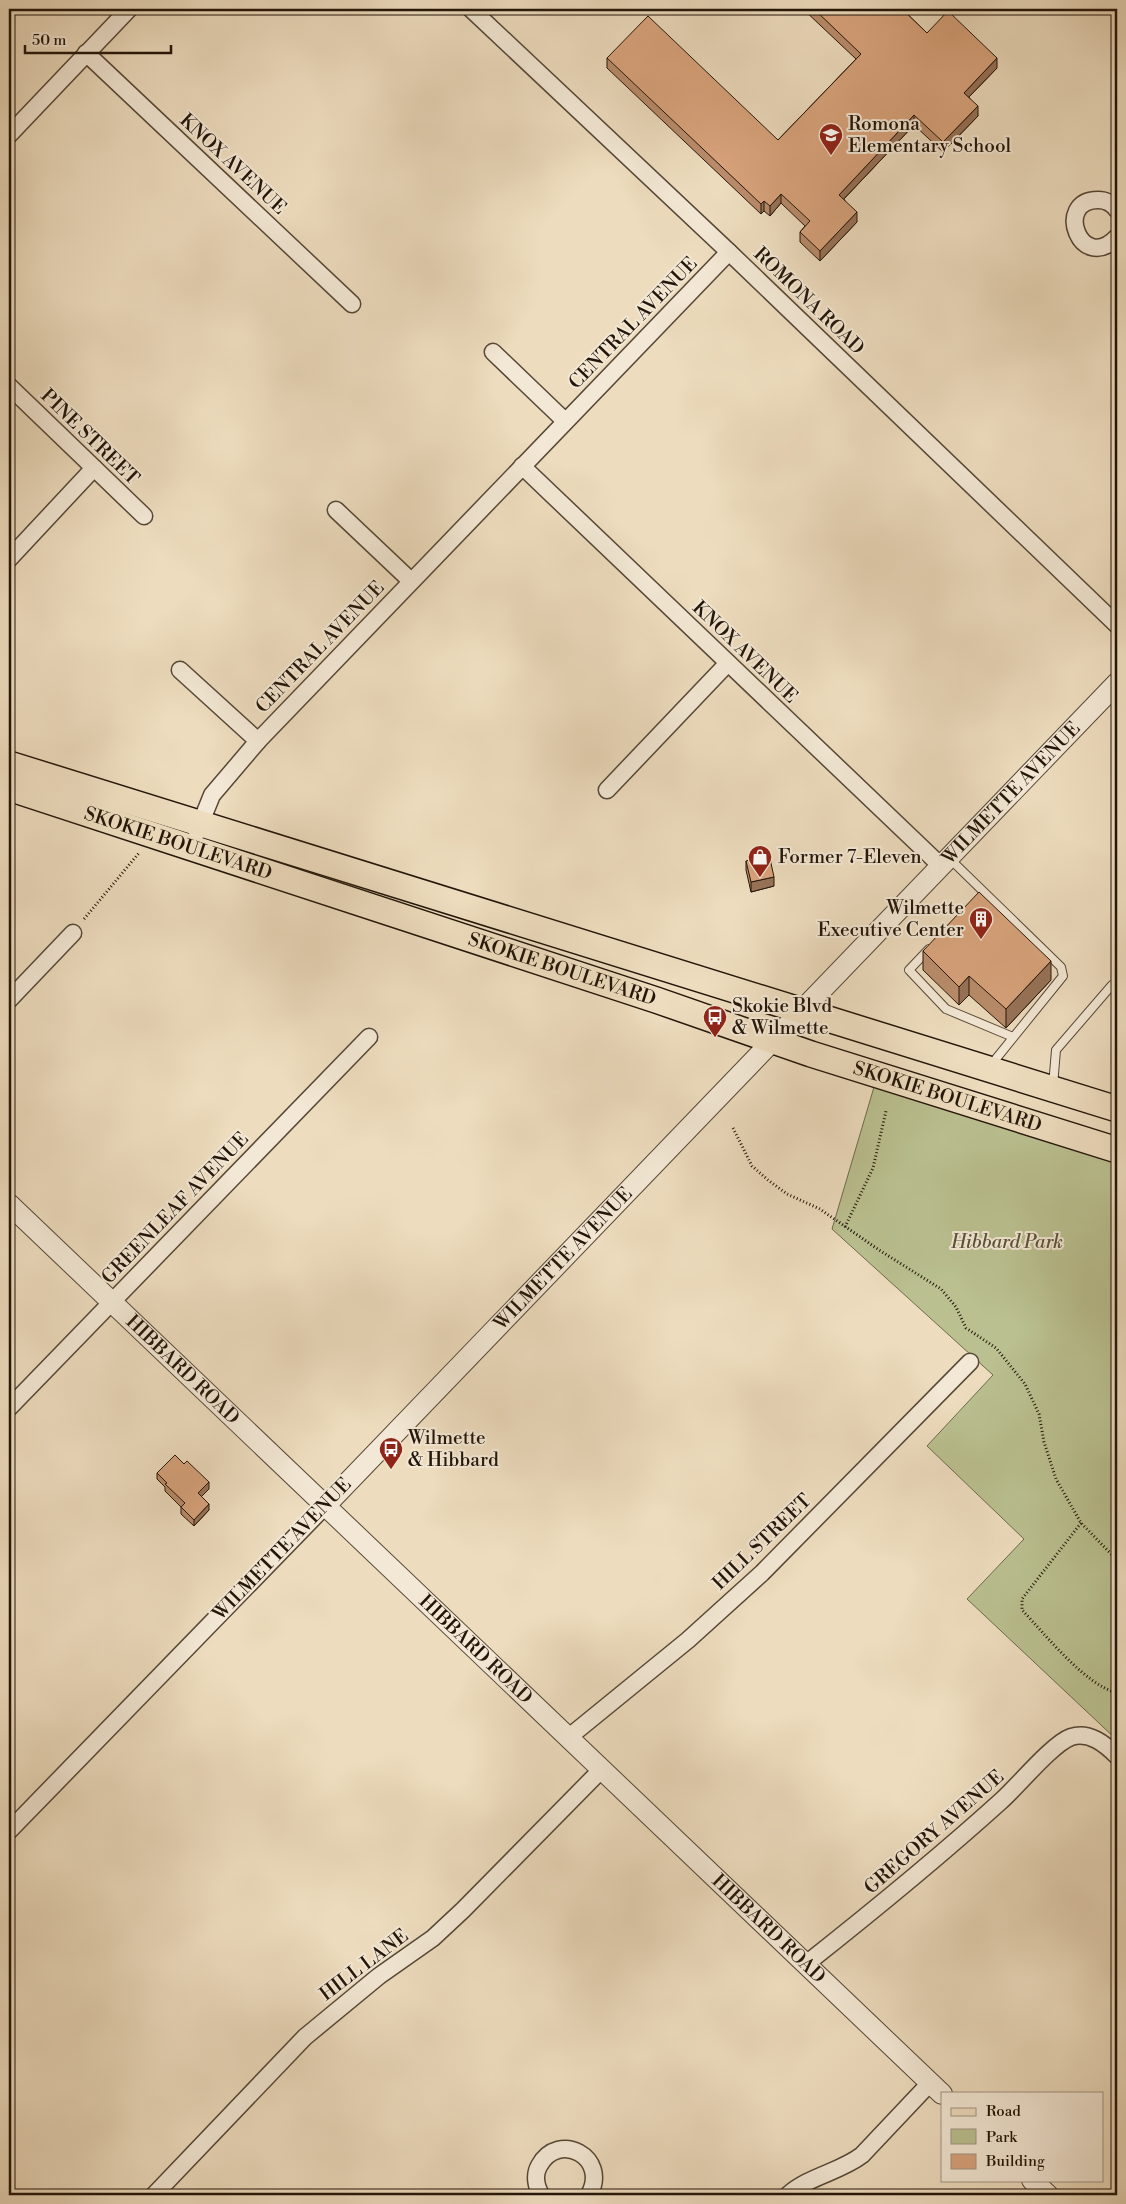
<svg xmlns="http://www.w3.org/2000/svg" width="1126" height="2204" font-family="'Libre Bodoni',serif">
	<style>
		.green { fill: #bac090; stroke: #6e6a4c }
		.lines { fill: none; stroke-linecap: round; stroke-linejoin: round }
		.service-casing { stroke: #564736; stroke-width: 10 }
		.minor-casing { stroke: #564736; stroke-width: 19 }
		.tertiary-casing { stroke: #564736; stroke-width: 22 }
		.primary-casing { stroke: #231509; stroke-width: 28 }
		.path { stroke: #231509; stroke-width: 3; stroke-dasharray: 1 2.5; stroke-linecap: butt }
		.service { stroke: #f3e8d5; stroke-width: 8 }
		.minor { stroke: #f3e8d5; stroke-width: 16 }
		.tertiary { stroke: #f3e8d5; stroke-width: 20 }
		.primary { stroke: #eddcbe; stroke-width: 25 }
		.wall { fill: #ba8c6b; stroke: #231509 }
		.shaded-wall { fill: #977257; stroke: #231509 }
		.building { fill: #d8a37c; stroke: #231509 }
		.labels { text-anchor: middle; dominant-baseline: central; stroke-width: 4; stroke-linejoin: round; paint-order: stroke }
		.poi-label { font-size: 19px; fill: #231509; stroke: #f3e8d5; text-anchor: start }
		.street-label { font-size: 19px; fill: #231509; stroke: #f3e8d5 }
		.park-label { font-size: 19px; font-style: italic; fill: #585138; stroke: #f3e8d5 }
	</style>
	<rect width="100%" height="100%" fill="#eddcbe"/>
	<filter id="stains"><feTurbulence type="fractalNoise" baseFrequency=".004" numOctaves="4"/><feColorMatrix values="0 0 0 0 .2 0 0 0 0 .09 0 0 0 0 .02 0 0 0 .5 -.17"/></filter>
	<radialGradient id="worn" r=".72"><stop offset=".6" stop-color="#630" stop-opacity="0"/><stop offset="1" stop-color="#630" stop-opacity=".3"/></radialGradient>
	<!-- green -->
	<path class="green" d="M874,1087l243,75v578l-150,-141 57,-60 -97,-93 66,-71 -161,-146z"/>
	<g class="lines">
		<!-- service casing -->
		<g class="service-casing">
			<g id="service">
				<path d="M950,859l111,108 2,9 -72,89"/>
				<path d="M929,949l-20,21 37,39 67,28"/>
				<path d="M1053,1086l3,-36 56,-65 5,2"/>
			</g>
		</g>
		<!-- minor casing -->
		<g class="minor-casing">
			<g id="minor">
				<path d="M471,9l258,243 388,373"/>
				<path d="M86,53l266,251"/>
				<path d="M9,135l120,-126"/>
				<path d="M1117,210c-4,-6 -11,-10 -19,-10 -45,0 -17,75 19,37"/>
				<path d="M493,352l72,69"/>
				<path d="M9,386l135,130"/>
				<path d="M522,466l419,400"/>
				<path d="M336,510l75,71"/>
				<path d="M9,559l85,-91"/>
				<path d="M180,670l78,71"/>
				<path d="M607,790l121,-127"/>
				<path d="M197,832l15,-37 46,-54 471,-489"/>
				<path d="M9,1000l64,-67"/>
				<path d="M9,1408l360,-371"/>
				<path d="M569,1737l119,-97 74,-67 208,-211"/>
				<path d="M9,1831l317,-326"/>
				<path d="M806,1964c67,-53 132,-106 195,-163 17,-15 51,-57 70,-64 18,-6 34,7 46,19"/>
				<path d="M154,2195l151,-158 74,-61 54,-38 30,-28 139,-141"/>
				<path d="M541,2195c-5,-9 -7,-20 -2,-29 19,-36 71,-9 50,29"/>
				<path d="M788,2195c21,-19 52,-23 74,-40l68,-72"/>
			</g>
		</g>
		<!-- tertiary casing -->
		<g class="tertiary-casing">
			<g id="tertiary">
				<path id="s1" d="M9,1204l933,890"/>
				<path id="s2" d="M326,1505l791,-822"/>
				<path d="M1032,2180l16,15"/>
			</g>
		</g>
		<!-- primary casing -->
		<g class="primary-casing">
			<g id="primary">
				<path d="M9,764l1108,345"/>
				<path id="s3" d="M9,788l647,212 155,54 306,96"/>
			</g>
		</g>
		<!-- path -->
		<g class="path">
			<path d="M84,919l55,-66"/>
			<path d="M733,1128l19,38 16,14 19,14 33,15 59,41 62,39 15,18 10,21 30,20 29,36 14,30 5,28 12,37 25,44 36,37"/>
			<path d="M845,1227l28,-59 13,-57"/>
			<path d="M1081,1523l-59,76v11c24,25 62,74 95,83"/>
		</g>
		<!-- service -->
		<use href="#service" class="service"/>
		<!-- minor -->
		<use href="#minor" class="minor"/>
		<!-- tertiary -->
		<use href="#tertiary" class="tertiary"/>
		<!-- primary -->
		<use href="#primary" class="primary"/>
	</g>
	<!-- wall -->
	<g class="wall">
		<path d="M803,9h99l25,24 70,35 -28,29 9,19 -35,36 -29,-27 -70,74 13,23 -37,39 -20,-19v-10l5,-6 -24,-23 -11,13 -6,-5 -3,3 -154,-146v-10l171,82 78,-81z"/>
		<path d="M746,861l28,25 -23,6 -5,-22z"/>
		<path d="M923,951l128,29 -45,48 -37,-33 -10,10 -36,-35z"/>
		<path d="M157,1473l52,16 -8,7 8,14 -15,16 -13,-12v-7l-16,-16v-4l-8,-8z"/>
	</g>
	<!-- shaded-wall -->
	<g class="shaded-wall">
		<path d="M997,58v10l-33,34v-9z"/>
		<path d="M978,106v10l-35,36v-10z"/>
		<path d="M914,115v10l-75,79v-9z"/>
		<path d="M781,194v9l-11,13v-10z"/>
		<path d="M764,201v10l-3,3v-10z"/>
		<path d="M857,212v10l-37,39v-10z"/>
		<path d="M774,877v9l-23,6v-10z"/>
		<path d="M1051,961v19l-45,48v-19z"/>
		<path d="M969,976v19l-10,10v-18z"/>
		<path d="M209,1482v7l-11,11v-7z"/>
		<path d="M209,1504v6l-15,16v-6z"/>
	</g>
	<!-- building -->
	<g class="building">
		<path d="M814,9h88l25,24 21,-22 49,47 -33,35 14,13 -35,36 -29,-27 -75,80 18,17 -37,39 -20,-19 10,-11 -29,-27 -11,12 -6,-5 -3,3 -154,-146 41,-42 130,124 83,-86z"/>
		<path d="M769,854l5,23 -23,5 -5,-21z"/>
		<path d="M979,892l72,69 -45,48 -37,-33 -10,11 -36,-36z"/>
		<path d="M175,1455l9,9 3,-3 22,21 -11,11 11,11 -15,16 -13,-13 4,-4 -20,-19 2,-1 -10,-10z"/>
	</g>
	<!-- icons -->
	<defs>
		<g id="school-pin" transform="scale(1.25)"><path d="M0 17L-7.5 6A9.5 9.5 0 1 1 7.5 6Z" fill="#8f2418" stroke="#f3e8d5"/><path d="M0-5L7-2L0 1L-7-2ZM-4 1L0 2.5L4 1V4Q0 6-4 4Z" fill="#fff"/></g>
		<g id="shop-pin" transform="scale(1.25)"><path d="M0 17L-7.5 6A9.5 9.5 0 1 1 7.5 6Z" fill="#8f2418" stroke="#f3e8d5"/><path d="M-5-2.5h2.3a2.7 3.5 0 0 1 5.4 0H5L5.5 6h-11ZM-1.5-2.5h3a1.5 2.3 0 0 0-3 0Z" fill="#fff"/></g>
		<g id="building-pin" transform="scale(1.25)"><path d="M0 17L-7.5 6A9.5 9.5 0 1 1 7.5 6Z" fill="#8f2418" stroke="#f3e8d5"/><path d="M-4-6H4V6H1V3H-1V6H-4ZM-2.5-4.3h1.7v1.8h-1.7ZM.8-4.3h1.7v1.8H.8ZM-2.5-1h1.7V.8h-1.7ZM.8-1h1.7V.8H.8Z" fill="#fff"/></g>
		<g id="bus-pin" transform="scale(1.25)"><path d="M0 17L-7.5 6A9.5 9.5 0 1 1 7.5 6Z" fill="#8f2418" stroke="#f3e8d5"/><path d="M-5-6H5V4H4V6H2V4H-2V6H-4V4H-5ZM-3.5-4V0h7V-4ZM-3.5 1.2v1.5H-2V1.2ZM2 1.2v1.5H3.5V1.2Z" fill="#fff"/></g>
	</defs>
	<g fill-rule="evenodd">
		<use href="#school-pin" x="831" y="135"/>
		<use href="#shop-pin" x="760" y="857"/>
		<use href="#building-pin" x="981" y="919"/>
		<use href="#bus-pin" x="715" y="1017"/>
		<use href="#bus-pin" x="391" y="1449"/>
	</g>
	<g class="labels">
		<!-- poi labels -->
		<g class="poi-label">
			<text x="848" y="124">Romona<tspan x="848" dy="22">Elementary School</tspan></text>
			<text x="778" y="857">Former 7-Eleven</text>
			<text x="964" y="908" text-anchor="end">Wilmette<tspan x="964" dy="22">Executive Center</tspan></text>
			<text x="732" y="1006">Skokie Blvd<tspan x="732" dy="22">&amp; Wilmette</tspan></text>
			<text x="408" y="1438">Wilmette<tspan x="408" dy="22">&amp; Hibbard</tspan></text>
		</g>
		<!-- street labels -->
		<g class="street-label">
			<text transform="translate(233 164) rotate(43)">KNOX AVENUE</text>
			<text transform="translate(809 301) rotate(44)">ROMONA ROAD</text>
			<text transform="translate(633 323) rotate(-46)">CENTRAL AVENUE</text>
			<text transform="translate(90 437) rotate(44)">PINE STREET</text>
			<text transform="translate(320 647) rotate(-46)">CENTRAL AVENUE</text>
			<text transform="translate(745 652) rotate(44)">KNOX AVENUE</text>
			<text stroke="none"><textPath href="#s2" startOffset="988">WILMETTE AVENUE</textPath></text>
			<text stroke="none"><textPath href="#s3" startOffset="178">SKOKIE BOULEVARD</textPath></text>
			<text stroke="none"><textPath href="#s3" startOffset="582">SKOKIE BOULEVARD</textPath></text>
			<text stroke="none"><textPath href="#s3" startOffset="988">SKOKIE BOULEVARD</textPath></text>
			<text transform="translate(175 1208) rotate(-46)">GREENLEAF AVENUE</text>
			<text stroke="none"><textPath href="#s2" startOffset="342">WILMETTE AVENUE</textPath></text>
			<text stroke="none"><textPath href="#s1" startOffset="240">HIBBARD ROAD</textPath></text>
			<text transform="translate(762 1542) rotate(-44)">HILL STREET</text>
			<text transform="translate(282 1549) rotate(-46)">WILMETTE AVENUE</text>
			<text stroke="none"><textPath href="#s1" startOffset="645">HIBBARD ROAD</textPath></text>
			<text transform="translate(934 1832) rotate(-41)">GREGORY AVENUE</text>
			<text stroke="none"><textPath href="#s1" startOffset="1050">HIBBARD ROAD</textPath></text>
			<text transform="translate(364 1965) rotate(-37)">HILL LANE</text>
		</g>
		<!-- park labels -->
		<g class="park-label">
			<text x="1007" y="1242">Hibbard Park</text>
		</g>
	</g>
	<!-- margin -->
	<rect width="1126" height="2204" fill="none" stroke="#eddcbe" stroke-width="30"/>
	<rect x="10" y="10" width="1106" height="2184" fill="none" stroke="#231509" stroke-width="2.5"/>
	<rect x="15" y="15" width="1096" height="2174" fill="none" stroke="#231509"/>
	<!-- legend -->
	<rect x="941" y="2092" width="162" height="90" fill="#f3e8d5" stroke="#a09483"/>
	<rect x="951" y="2108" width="25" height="8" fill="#eddcbe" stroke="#a09483"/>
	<text x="986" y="2116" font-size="15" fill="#231509">Road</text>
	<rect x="951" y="2129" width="25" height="15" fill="#bac090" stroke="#a09483"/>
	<text x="986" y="2142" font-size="15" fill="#231509">Park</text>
	<rect x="951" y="2154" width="25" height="15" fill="#d8a37c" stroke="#a09483"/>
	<text x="986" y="2166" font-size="15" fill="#231509">Building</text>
	<!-- scale -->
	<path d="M25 45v8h146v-8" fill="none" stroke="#231509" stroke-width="2.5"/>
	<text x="32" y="45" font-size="15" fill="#231509" stroke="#f3e8d5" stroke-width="4" paint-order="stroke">50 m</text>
	<rect width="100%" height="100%" filter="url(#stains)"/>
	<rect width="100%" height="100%" fill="url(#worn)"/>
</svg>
